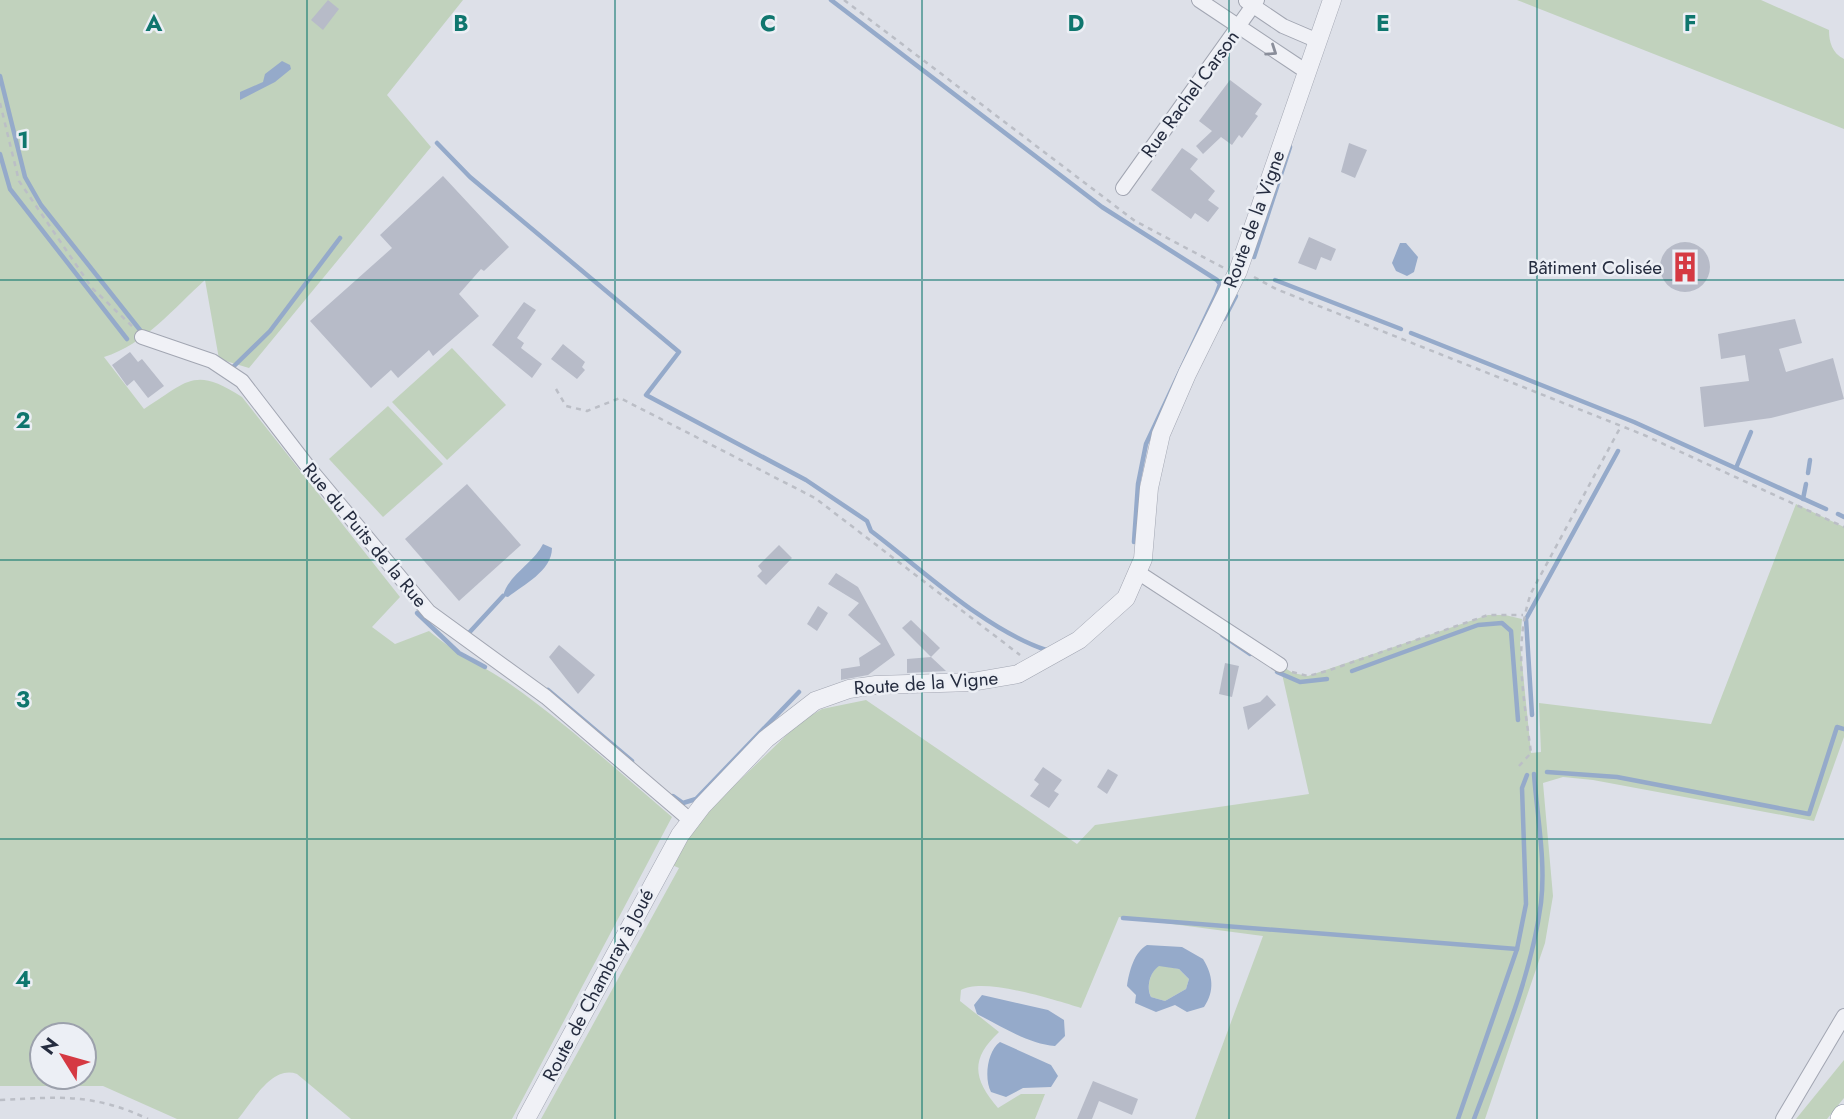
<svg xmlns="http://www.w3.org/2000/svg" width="1844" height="1119" font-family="Jost,sans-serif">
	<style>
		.green { fill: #c1d2bd; fill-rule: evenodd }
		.water { fill: #95aaca; fill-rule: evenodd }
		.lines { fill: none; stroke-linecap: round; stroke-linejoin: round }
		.stream { stroke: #95aaca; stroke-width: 4.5 }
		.building { fill: #b7bbc8 }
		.minor-casing { stroke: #a2a6b2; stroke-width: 16 }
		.tertiary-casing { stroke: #a2a6b2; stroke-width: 19 }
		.trunk-casing { stroke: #838c9f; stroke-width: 24 }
		.path { stroke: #bbbec6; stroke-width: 2.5; stroke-dasharray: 5 5; stroke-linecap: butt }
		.minor { stroke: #f0f1f6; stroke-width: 14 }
		.tertiary { stroke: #f0f1f6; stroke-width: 18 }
		.trunk { stroke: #fff; stroke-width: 23 }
		.oneway { stroke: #8a8e9a }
		.grid { fill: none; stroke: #0f766e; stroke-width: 2; stroke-opacity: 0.55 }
		.labels { text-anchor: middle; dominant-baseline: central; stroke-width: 5; stroke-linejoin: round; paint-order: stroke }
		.street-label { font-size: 19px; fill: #252c3f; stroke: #eceff5 }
		.poi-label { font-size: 19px; fill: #252c3f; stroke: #eceff5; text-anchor: end }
		.grid-label { font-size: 23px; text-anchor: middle; font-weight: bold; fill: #0f766e; stroke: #eceff5; stroke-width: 5; stroke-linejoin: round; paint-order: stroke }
	</style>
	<rect width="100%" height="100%" fill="#dde0e8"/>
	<!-- green -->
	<g class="green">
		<path d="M0,0h463l-76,95 44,52 -182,221 -30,-9 -14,-79c-30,27 -61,65 -101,77l40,52c44,-28 50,-43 98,-12l158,200 -28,30 23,17 34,-13c28,24 52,33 81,53 57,40 109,88 162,133l-160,302h-161l-54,-45c-25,-9 -44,27 -59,45h-61l-74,-33h-103zM42,1035h42v42h-42z"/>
		<path d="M1517,0h244l68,30c0,12 3,23 15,29v70z"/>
		<path d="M452,348l54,57 -59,55 -55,-58z"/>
		<path d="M388,406l55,58 -60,53 -54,-58z"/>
		<path d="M1796,504l48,23v210l-30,84 -221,-41 -30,-3 -20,6 10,113 -8,47 -60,176h-290l68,-183 -144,-19 -38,91c-26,-8 -97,-31 -120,-18l-1,11 39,31c-29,27 -26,47 -1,76l23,-14h24l-10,25h-494l138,-251 -7,-3 21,-36 23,-26 84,-81 22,-13 44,-9 211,144 18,-19 214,-31 -29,-129 13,8 15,3 180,-61h17l17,4 -2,24 11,110 10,-1 -2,-49 172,21z"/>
		<path d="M1159,965l20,4 10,10 -3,10 -21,12 -14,-4c-5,-10 -1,-25 8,-32z"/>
		<path d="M1844,1060v38l-17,21h-31z"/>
	</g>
	<!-- water -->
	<g class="water">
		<path d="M282,61l8,4 1,4 -16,13 -35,18v-8l23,-10 2,-8z"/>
		<path d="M1400,243h6l12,14 -4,15 -7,4 -11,-5 -4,-8z"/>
		<path d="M543,544l9,4c0,23 -29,37 -44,49l-5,-1c5,-21 31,-33 40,-52z"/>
		<path d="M1147,945l35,2 21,12c10,16 12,32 1,48l-17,5 -12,-7 -19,7 -21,-9 1,-8 -9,-9c2,-14 7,-34 20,-41zM1159,966l20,3 10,10 -3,10 -21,12 -14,-4c-5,-10 -1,-25 8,-31z"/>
		<path d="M982,995l66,15 16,10 1,16 -10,10c-27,-2 -54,-20 -78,-32l-3,-9z"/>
		<path d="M1000,1042l51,23 7,11 -7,11 -28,1 -17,9 -15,-5c-7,-13 -4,-41 9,-50z"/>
	</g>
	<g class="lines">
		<!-- stream -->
		<g class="stream">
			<path d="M831,0l271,207 115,73 3,4 -4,11 -70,149 -8,40 -4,58"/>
			<path d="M0,76l25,101 16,28 99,125"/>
			<path d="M437,143l33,34 209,175 -33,43 160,85 61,41 4,10c52,39 113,98 175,119"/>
			<path d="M0,154l10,35 117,150"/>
			<path d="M1254,257l36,-110"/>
			<path d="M1275,280l126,49"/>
			<path d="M1224,319l12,-23"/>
			<path d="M1411,333l223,89 192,87"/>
			<path d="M232,368l38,-37 70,-93"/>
			<path d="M1736,468l15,-36"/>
			<path d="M1808,473l2,-13"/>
			<path d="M1803,499l3,-15"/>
			<path d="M1838,514l6,3"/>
			<path d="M417,613l42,40 26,14"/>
			<path d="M467,635l36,-39"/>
			<path d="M1222,635l28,19"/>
			<path d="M1352,671l126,-46 24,-2 9,8 7,89"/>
			<path d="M1277,672l23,10 27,-3"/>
			<path d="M548,690l84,71"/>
			<path d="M1532,715l-6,-96 92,-168"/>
			<path d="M1547,772l70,5 192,37 28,-87 7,2"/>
			<path d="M673,796l10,7 13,-4 103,-107"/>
			<path d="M1123,918l394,31"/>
			<path d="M1458,1119l59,-170 9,-45 -4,-116 5,-13"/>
			<path d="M1474,1119c26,-70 57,-141 67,-216 5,-42 -4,-87 -7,-129"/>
		</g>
	</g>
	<!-- building -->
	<g class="building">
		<path d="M328,0l11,9 -16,21 -12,-10z"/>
		<path d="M1230,80l32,24 -7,10 3,2 -16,22 -3,-3 -7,10 -11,-8 -18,17 -7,-8 16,-15 -13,-10z"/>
		<path d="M1349,143l18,7 -12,28 -14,-6z"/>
		<path d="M1182,148l16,11 -8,10 25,22 -7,9 11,8 -11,14 -13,-9 -4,6 -40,-29z"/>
		<path d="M443,176l66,71 -25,24 -3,-2 -22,25 20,22 -46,40 -4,-6 -31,28 -7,-8 -20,18 -61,-67 82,-73 -12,-13z"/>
		<path d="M1309,237l27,12 -5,12 -10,-4 -5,13 -18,-7z"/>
		<circle cx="1685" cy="267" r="25"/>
		<path d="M524,302l12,8 -19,28 7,5 -3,5 21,16 -10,14 -40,-33z"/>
		<path d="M1795,319l7,24 -23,6 7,23 47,-14 11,41 -73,19 -67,9 -4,-40 49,-6 -4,-26 -24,4 -3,-25z"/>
		<path d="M563,344l22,18 -3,5 3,3 -8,9 -26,-20z"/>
		<path d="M130,352l8,10 4,-3 22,27 -16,12 -14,-18 -7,6 -15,-21z"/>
		<path d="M467,484l54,61 -62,56 -54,-62z"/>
		<path d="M779,545l13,13 -26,27 -9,-9 5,-5 -4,-5z"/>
		<path d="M836,573l22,14 37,68 -27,20 -27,5v-11l19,-3 -1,-8 22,-14 -33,-29 11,-12 -31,-19z"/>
		<path d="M818,606l10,7 -11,18 -10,-7z"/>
		<path d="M911,620l29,28 -9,9 -29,-29z"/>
		<path d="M559,645l36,30 -17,19 -29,-37z"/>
		<path d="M931,657l15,14 -39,2v-14z"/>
		<path d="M1225,663l14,3 -7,31 -13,-3z"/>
		<path d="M1267,695l9,10 -28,25 -5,-23 17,-5z"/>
		<path d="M1043,767l19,13 -8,11 5,3 -10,14 -19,-12 9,-12 -5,-4z"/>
		<path d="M1108,769l10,6 -11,19 -10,-7z"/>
		<path d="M1093,1081l45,18 -6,16 -33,-14 -7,18h-15z"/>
	</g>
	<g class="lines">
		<!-- minor casing -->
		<g class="minor-casing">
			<g id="minor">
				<path d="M1199,0l108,72"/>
				<path d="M1246,1l37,25 35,15"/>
				<path d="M1123,188l134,-188"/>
				<path d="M142,337l70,24 30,20 67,87 120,144 117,85 144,123"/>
				<path d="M1139,573l141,92"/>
				<path d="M1783,1119l61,-103"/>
			</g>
		</g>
		<!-- tertiary casing -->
		<g class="tertiary-casing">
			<path id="tertiary" d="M526,1119l154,-284 22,-29 64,-67 49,-38 34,-12 27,-4 96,-3 46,-8 61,-34 47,-42 17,-39 6,-71 12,-54 26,-60 51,-103 94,-271"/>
		</g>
		<!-- trunk casing -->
		<g class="trunk-casing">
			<path id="trunk" d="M1842,1119l2,-3"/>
		</g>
		<!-- path -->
		<g class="path">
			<path d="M844,0l291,221 89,47"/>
			<path d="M0,103l19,78 73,107 41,39"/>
			<path d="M1254,277l22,12 368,146 200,92"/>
			<path d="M556,389l10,17 21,5 33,-13 195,100 205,157"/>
			<path d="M1292,672l16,4 19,-5 161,-56h35"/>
			<path d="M1519,766l12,-13c-7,-54 -18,-108 0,-160l89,-165"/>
			<path d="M0,1100c59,-3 93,-7 148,19"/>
		</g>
		<!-- minor -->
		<use href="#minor" class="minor"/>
		<!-- tertiary -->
		<use href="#tertiary" class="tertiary"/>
		<!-- trunk -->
		<use href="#trunk" class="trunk"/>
	</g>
	<!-- one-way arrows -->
	<defs><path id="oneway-chevron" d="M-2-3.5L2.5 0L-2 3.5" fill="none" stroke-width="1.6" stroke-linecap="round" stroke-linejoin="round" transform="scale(1.75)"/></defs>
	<use class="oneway" href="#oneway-chevron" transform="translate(1272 51) rotate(34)"/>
	<!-- grid -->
	<path class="grid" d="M307,0v1119M615,0v1119M922,0v1119M1229,0v1119M1537,0v1119M0,280h1844M0,560h1844M0,839h1844"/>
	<!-- icons -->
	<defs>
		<g id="building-bare" transform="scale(2.415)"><path d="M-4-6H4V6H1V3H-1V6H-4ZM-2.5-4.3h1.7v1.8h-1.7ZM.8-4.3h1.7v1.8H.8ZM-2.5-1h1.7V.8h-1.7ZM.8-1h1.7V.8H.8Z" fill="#d53942" stroke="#eceff5" stroke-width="2.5" paint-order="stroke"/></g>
	</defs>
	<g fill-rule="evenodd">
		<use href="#building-bare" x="1685" y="267"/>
	</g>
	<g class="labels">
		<!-- street labels -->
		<g class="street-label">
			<text transform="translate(1190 94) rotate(-54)">Rue Rachel Carson</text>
			<text transform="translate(1254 219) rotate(-70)">Route de la Vigne</text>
			<text transform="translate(365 535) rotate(50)">Rue du Puits de la Rue</text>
			<text transform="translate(926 683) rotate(-4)">Route de la Vigne</text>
			<text transform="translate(598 985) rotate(-62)">Route de Chambray à Joué</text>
		</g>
		<!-- poi labels -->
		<g class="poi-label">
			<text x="1662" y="267">Bâtiment Colisée</text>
		</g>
	</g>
	<g class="grid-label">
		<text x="154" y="31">A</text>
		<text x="461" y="31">B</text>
		<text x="768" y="31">C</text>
		<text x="1076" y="31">D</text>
		<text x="1383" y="31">E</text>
		<text x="1690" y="31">F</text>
		<text x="23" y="148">1</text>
		<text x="23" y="428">2</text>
		<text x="23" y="707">3</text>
		<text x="23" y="987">4</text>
	</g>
	<!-- north arrow -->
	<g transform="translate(63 1056) rotate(307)"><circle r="33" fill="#eceff5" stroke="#9ca1ac" stroke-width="2"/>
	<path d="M0-5L12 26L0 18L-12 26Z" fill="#d53942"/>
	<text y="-10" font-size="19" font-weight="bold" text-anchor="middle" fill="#252c3f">N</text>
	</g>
</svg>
